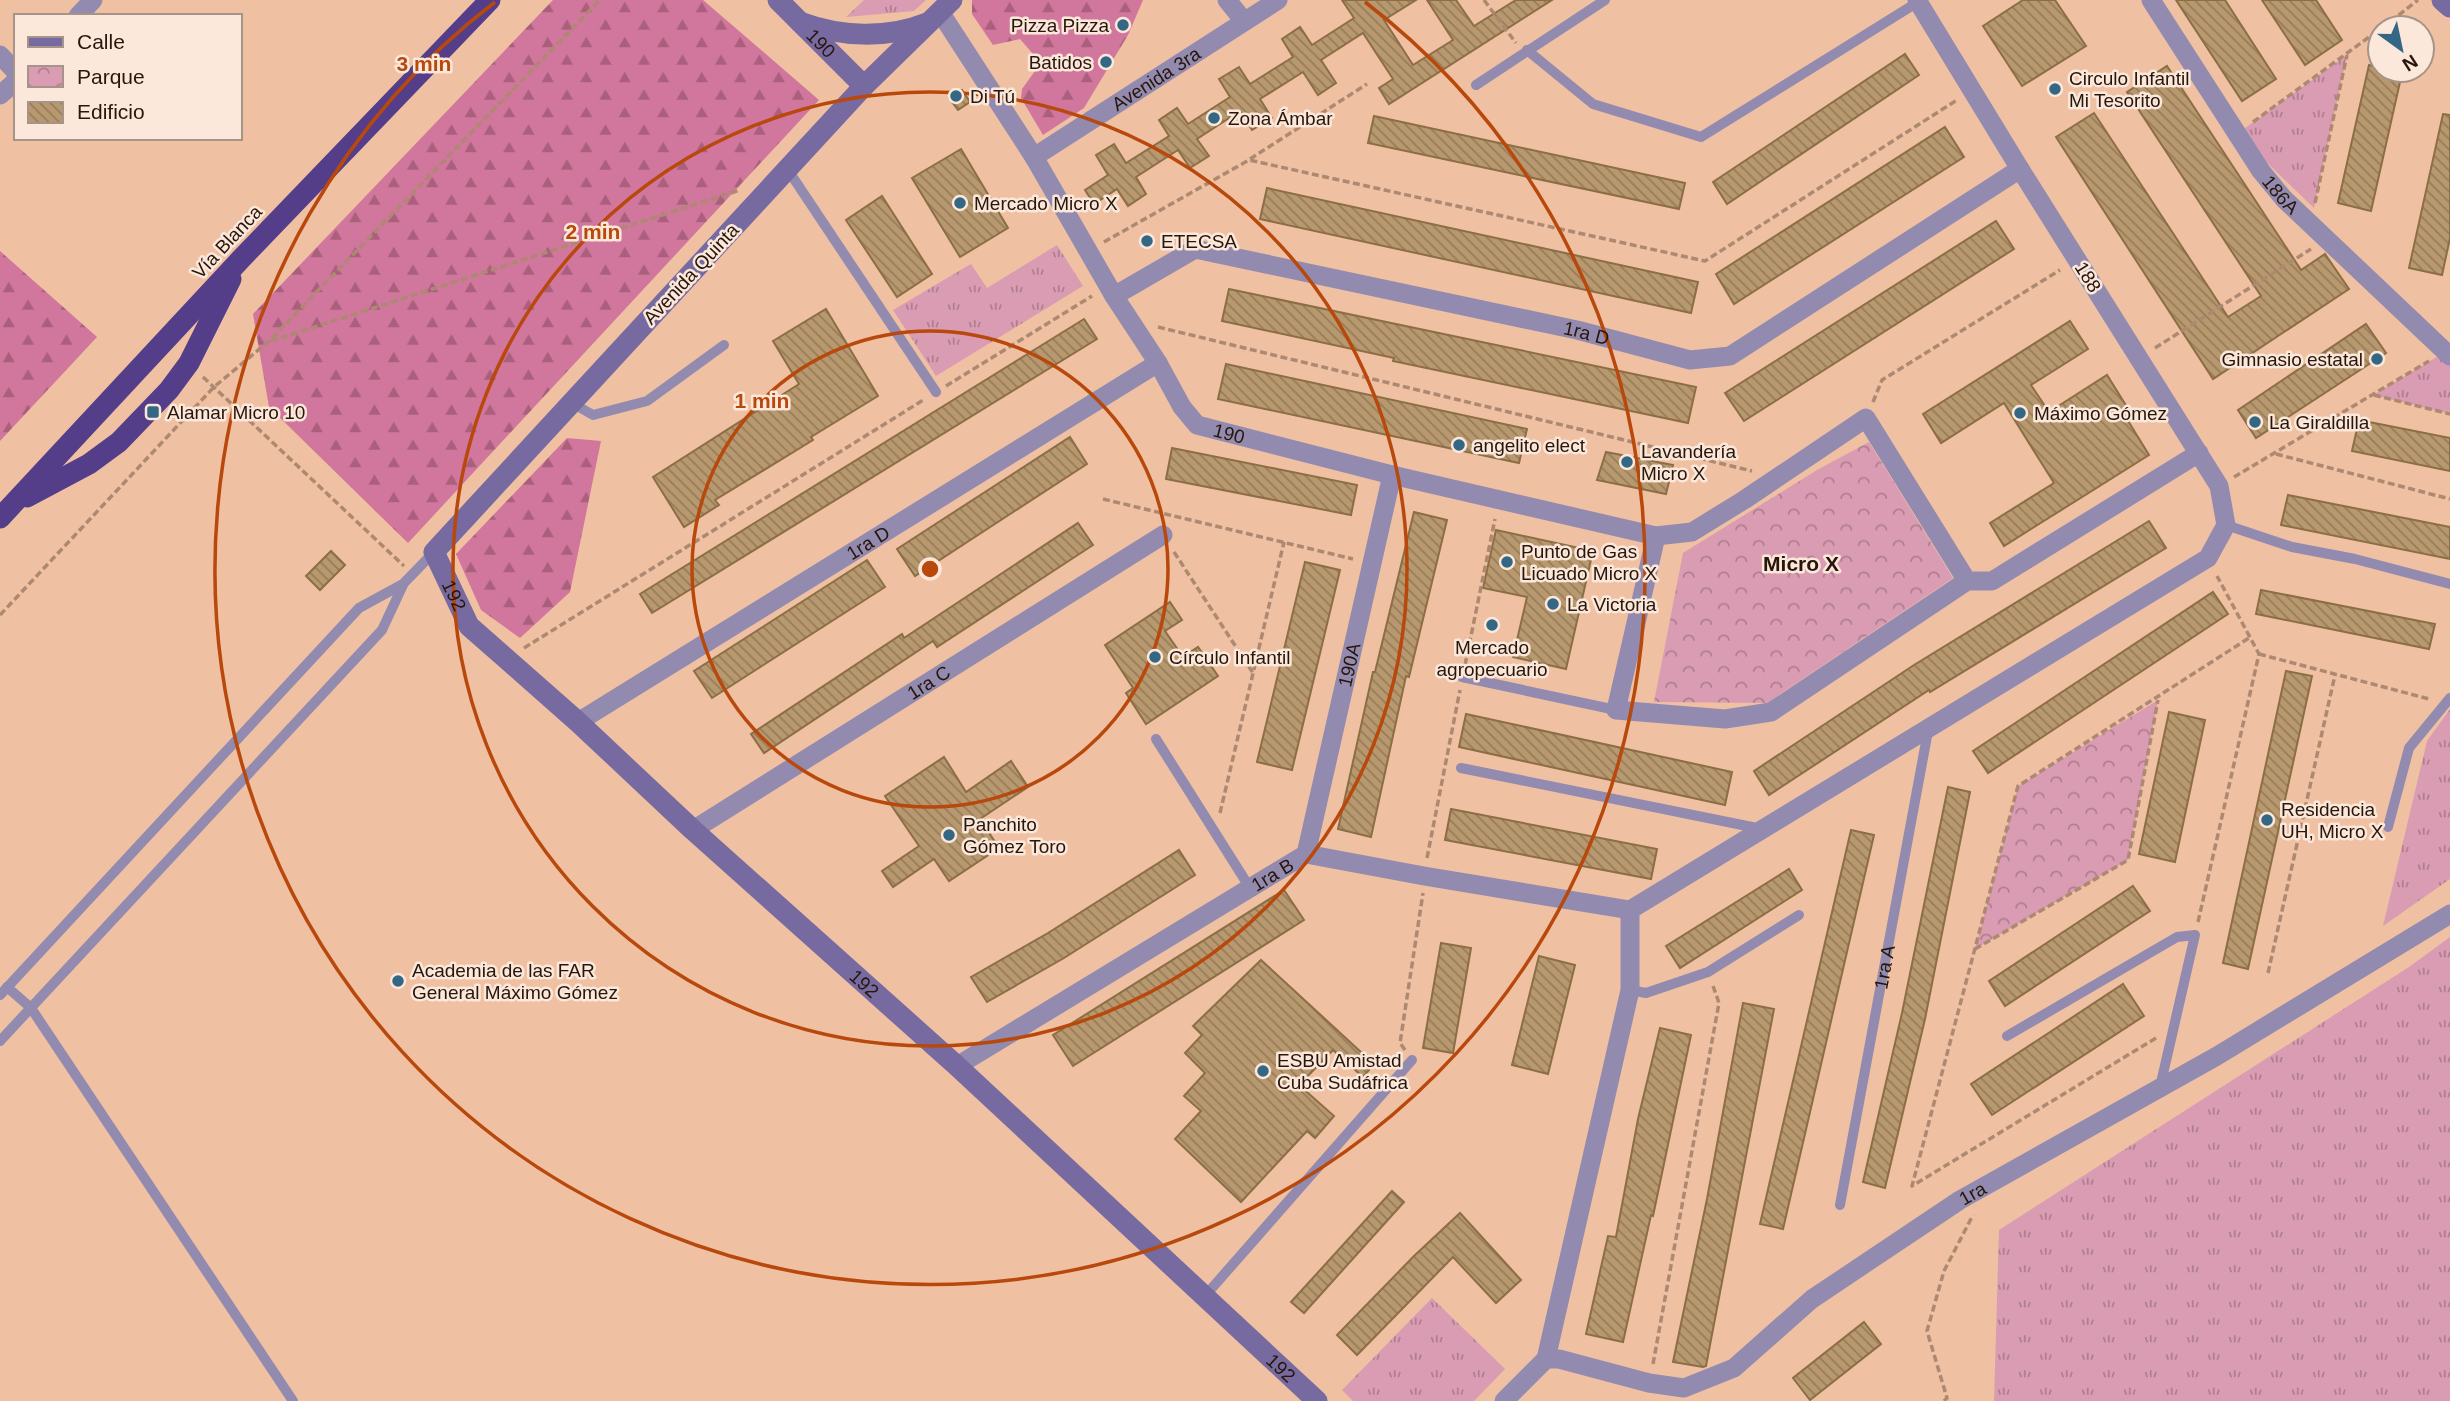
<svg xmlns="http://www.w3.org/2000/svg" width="2450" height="1401" font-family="Helvetica,sans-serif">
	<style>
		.grass { fill: url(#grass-tufts) }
		.forest { fill: url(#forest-firs) }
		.park { fill: url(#park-crowns) }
		.building { fill: url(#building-back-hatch); stroke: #8c6e45; stroke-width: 2 }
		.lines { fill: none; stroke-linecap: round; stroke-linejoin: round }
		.path { stroke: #ae8971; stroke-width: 3.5; stroke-dasharray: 7 3.5; stroke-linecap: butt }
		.lane { stroke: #928baf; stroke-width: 10 }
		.street { stroke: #928baf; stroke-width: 19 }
		.secondary { stroke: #776aa0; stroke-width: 21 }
		.highway { stroke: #543d89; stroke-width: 21 }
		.ring { fill: none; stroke: #b8480c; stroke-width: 3.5 }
		.poi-dot { fill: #336783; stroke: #fce8db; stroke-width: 2.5 }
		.labels { text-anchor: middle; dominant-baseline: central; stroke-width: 5; stroke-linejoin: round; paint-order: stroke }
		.poi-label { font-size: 19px; fill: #27160b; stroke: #fce8db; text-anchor: start }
		.street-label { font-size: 19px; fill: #27160b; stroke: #fce8db }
		.neighbourhood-label { font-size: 21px; font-weight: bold; fill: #27160b; stroke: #fce8db }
		.centre { fill: #b8480c; stroke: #fce8db; stroke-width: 3.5 }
		.ring-label { font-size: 21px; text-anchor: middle; font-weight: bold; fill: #b8480c; stroke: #fce8db; stroke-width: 5; stroke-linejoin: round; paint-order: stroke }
	</style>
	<defs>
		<pattern id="grass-tufts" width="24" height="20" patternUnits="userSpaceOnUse" patternTransform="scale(1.75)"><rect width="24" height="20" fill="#d99cb3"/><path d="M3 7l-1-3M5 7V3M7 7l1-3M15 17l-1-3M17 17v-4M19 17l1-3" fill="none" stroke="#b07e90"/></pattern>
		<pattern id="forest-firs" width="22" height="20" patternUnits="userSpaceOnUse" patternTransform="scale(1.75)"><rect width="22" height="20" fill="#d1769c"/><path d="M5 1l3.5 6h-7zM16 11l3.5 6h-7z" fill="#aa607d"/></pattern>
		<pattern id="park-crowns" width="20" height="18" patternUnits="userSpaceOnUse" patternTransform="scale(1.75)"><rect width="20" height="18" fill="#d99cb3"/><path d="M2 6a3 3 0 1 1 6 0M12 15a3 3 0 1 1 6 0" fill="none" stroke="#b07e90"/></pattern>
		<pattern id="building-back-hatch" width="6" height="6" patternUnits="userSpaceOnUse" patternTransform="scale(1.75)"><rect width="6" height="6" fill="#b8996f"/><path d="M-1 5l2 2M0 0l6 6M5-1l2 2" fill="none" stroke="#967c59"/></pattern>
	</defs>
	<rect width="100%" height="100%" fill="#efc0a2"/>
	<!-- grass -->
	<g class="grass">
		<path d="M864,0h62l-12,11 -68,6z"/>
		<path d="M2347,55l-33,153 -77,-74z"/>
		<path d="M1057,245l26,41 -147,90 -43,-66 78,-46 16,24z"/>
		<path d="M2445,352l5,4v58l-77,-19z"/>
		<path d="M2450,709v170l-67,47 44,-185z"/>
		<path d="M2450,937v464h-456l5,-171 410,-263z"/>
		<path d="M1432,1298l73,71 -31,32h-121l-11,-11z"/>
	</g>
	<!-- forest -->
	<g class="forest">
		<path d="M553,0h150l116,100 -411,443 -139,-136 -16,-93z"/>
		<path d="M972,0h171l-15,35 -44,73 -41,27 -22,-37 1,-9 13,-18 -2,-17 -13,-15 -27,6 -21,-31z"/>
		<path d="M0,251l97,86 -97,104z"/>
		<path d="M567,438l34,3 -31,151 -50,46 -39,-28 -25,-56z"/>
	</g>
	<!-- park -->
	<g class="park">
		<path d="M1869,442l84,136 -186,125 -113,-1 29,-149 134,-83z"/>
		<path d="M2158,700l-30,160 -153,89 43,-163z"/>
	</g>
	<!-- building -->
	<g class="building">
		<path d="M1342,0h74l-32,20 29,45 40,-25 -26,-40h29l18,26 42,-26h36l-163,104 -10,-16 14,-9 -30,-46 -42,27 15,23 -18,12 -15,-23 -43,27 12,19 -20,12 -12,-19 -43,28 12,17 -19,12 -12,-18 -42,27 10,17 -18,12 -11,-17 -23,15 -9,-14 23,-15 -12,-20 18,-11 12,19 43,-27 -10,-16 18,-12 11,16 42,-27 -11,-18 20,-12 11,17 43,-27 -11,-18 18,-12 12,18 42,-27z"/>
		<path d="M2023,0h32l31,46 -64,40 -39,-60z"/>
		<path d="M2176,0h49l51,79 -34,22z"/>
		<path d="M2262,0h54l26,40 -37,25z"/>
		<path d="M1905,54l14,21 -192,129 -14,-22z"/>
		<path d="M2369,65l11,3v2l22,3 -31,138 -33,-8z"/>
		<path d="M2167,66l134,204 24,-16 24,35 -136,90 -157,-242 38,-24 134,204 33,-21 -134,-204z"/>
		<path d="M962,90l8,12 -12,8 -9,-12z"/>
		<path d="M2443,114l7,1v123l-8,37 -33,-7z"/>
		<path d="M1374,116l311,67 -6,26 -311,-66z"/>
		<path d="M1945,127l19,30 -230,147 -18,-30z"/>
		<path d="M961,149l47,79 -48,29 -48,-79z"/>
		<path d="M1267,188l431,94 -7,31 -431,-94z"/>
		<path d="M882,196l50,78 -35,23 -51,-77z"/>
		<path d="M1996,221l18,28 -270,172 -19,-28z"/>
		<path d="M1229,289l467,98 -8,36 -295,-62 1,-3 -172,-37z"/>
		<path d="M826,309l52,87 -67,41 2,3 -98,60 4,5 -35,22 -31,-50 146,-93 -26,-43z"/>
		<path d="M1084,319l13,20 -445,274 -12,-19z"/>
		<path d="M2070,321l18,28 -57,36 18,27 58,-37 20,32 -5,4 27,44 -145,91 -14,-23 64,-40 -50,-80 -63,40 -18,-29z"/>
		<path d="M2366,324l20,29 -130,85 -18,-28z"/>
		<path d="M1226,364l301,65 -8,34 -301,-64z"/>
		<path d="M2359,420l91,18v33l-98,-20z"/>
		<path d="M1070,437l17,27 -172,112 -18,-27z"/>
		<path d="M1172,448l185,37 -6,30 -185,-36z"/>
		<path d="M1606,452l67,13 -7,29 -69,-14z"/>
		<path d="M2288,495l162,32v32l-169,-34z"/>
		<path d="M1414,512l33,8 -38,157 -3,-1 -35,161 -33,-8 35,-157h2z"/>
		<path d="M2149,521l17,27 -236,144 -1,-2 -160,105 -15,-24 160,-106z"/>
		<path d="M1078,523l15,22 -156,102 -4,-6 -169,112 -13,-19 151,-100 2,4z"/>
		<path d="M1496,530l97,21 -27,118 -53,-12 14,-60 -44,-9z"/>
		<path d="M331,551l14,14 -25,25 -14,-14z"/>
		<path d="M867,560l18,27 -173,111 -18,-27z"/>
		<path d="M1305,562l35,8 -48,200 -35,-8z"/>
		<path d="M2261,590l174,34 -6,25 -173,-35z"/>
		<path d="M2213,592l15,22 -240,159 -15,-22z"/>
		<path d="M1170,602l12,18 -17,11 18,26 15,-10 20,29 -72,48 -20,-31 7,-5 -28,-43z"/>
		<path d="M2286,671l26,5 -64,293 -25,-6z"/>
		<path d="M2169,712l36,8 -30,142 -36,-8z"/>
		<path d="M1466,714l266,58 -7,33 -266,-58z"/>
		<path d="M944,757l22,35 45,-31 17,26 -48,32 19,29 -50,33 -15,-22 -41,28 -11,-16 37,-25 -34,-50z"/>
		<path d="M1948,787l22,5 -45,227 -40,169 -22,-6 39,-169z"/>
		<path d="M1451,809l206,40 -6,30 -206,-39z"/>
		<path d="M1851,830l23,5 -91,394 -23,-5z"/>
		<path d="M1179,850l16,25 -131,83 -77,44 -16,-25 77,-44z"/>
		<path d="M1789,869l13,21 -122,78 -14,-22z"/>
		<path d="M2133,886l17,25 -145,95 -16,-25z"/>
		<path d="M1284,890l20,30 -231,146 -20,-31z"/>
		<path d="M1441,943l30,5 -18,105 -30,-5z"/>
		<path d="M1539,956l36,9 -27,109 -36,-9z"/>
		<path d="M1261,960l113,104 -11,13 -30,-27 -34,35 35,31 -19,22 -8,-7 -66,71 -66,-63 26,-28 -17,-15 21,-23 -20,-20 17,-18 -9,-9z"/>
		<path d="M2123,984l21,32 -152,99 -21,-31z"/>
		<path d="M1743,1003l31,6 -68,357 -3,1 -30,-5 34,-163z"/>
		<path d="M1660,1028l31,7 -38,181 -2,-1 -28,127 -37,-8 22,-98 8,1 22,-118z"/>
		<path d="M1392,1191l12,11 -100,111 -13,-11z"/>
		<path d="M1460,1213l61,67 -25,23 -43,-46 -96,98 -20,-20 77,-79z"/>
		<path d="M1864,1322l17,22 -71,56 -17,-22z"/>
	</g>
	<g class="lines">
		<!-- path -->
		<g class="path">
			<path d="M1484,0l32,43"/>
			<path d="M2382,28l36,-28"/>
			<path d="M2253,122l127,-93"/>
			<path d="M1250,159l117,-75"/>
			<path d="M2315,203l32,-148"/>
			<path d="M1104,242l145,-82 456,101 252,-161"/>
			<path d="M1158,327l594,144"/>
			<path d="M271,341l469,-151"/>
			<path d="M2155,348l156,-99"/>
			<path d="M203,377l201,189"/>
			<path d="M946,386l146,-90"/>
			<path d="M2374,395l76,19"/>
			<path d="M1873,402l9,-22 178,-110"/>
			<path d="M2276,454l174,45"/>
			<path d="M2234,477l195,-116"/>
			<path d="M1103,499l250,60"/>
			<path d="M1174,552l79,121"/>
			<path d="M0,615l214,-228 55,-46 331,-341"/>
			<path d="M524,648l401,-249"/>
			<path d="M2259,654l170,45"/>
			<path d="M1465,665l30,-146"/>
			<path d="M1220,813l64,-271"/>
			<path d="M1427,858l33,-168"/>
			<path d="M2198,922l61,-268 -42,-78"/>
			<path d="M1975,949l153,-89 30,-160"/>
			<path d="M2268,973l67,-298"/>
			<path d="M2156,1038l-244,148 106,-400 231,-148"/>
			<path d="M1405,1050l-5,-7 23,-150"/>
			<path d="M1653,1364l66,-361 -7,-20"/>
			<path d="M1944,1401l3,-3 -20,-67 17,-60 29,-56"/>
		</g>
		<!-- lane -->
		<g class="lane">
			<path d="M1527,50l66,54 108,33 217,-135"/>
			<path d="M1476,85l129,-85"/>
			<path d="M788,170l148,222"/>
			<path d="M572,403l21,12 54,-14 77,-56"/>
			<path d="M2226,525l66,22 63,12 95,25"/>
			<path d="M1462,677l154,33"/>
			<path d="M1156,739l94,149"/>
			<path d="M1461,768l301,61"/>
			<path d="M2388,827l21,-79 41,-50"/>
			<path d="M7,987l24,21 262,393"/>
			<path d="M1630,990l16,3 62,-21 91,-57"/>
			<path d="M0,995l359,-387 44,-24 31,-32"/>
			<path d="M2007,1036l170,-99 18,-2 -35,152"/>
			<path d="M0,1041l382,-411 21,-45"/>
			<path id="s1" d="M1840,1205l88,-474"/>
			<path d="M1205,1296l207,-236"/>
		</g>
		<!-- street -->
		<g class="street">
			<path d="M1227,0l17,21"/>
			<path id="s2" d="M2151,0l110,171 23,28 166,157"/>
			<path id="s3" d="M940,12l94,145 80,139 44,67 24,44 15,18 195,50 264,61 36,-4 52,-32 122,-82 101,163"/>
			<path d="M78,16l15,-16"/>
			<path d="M0,55l16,17"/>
			<path d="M0,95l16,-14"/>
			<path id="s4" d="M1034,157l244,-157"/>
			<path id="s5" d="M1114,296l81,-47 382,81 113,30 40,-4 290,-187"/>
			<path d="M1656,536l-40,174 109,9 46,-7 196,-131h25l207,-128"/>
			<path id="s6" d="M578,722l580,-359"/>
			<path id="s7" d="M693,830l470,-295"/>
			<path id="s8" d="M1306,854l86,-379"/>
			<path d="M1630,910l578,-352 18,-33 -7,-39 -199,-317 -103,-169"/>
			<path id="s9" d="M957,1066l349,-212 118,22 206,34"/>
			<path d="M1546,1359l84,-369v-80"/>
			<path id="s10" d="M1504,1401l42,-42h13l90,24 35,5 50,-20 78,-69 148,-99 257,-144 233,-142"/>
		</g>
		<!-- secondary -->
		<g class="secondary">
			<path id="s11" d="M778,0l86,86"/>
			<path id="s12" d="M952,0l-88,86 -430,466 35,74 109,96 115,108 264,236 360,335"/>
			<path d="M2442,0l8,7"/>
			<path d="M800,22c40,15 87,17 127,1"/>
		</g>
		<!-- highway -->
		<g class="highway">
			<path d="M27,497l62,-33 30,-22 50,-52 20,-27 42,-84"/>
			<path d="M0,518l240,-258 250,-260"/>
		</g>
	</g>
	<!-- distance rings -->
	<g class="ring">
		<circle cx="930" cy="569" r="238"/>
		<circle cx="930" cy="569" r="477"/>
		<path d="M1365 2A715 715 0 1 1 495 2"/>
	</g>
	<!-- markers -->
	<g class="poi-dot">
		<circle cx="1123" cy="25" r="7"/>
		<circle cx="1106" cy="62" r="7"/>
		<circle cx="2055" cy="89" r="7"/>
		<circle cx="956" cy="96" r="7"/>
		<circle cx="1214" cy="118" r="7"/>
		<circle cx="960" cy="203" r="7"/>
		<circle cx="1147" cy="241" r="7"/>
		<circle cx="2377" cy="359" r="7"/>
		<rect x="146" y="405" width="14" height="14" rx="3.5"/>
		<circle cx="2020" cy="413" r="7"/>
		<circle cx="2255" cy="422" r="7"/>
		<circle cx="1459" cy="445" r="7"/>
		<circle cx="1627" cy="462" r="7"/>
		<circle cx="1507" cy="562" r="7"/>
		<circle cx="1553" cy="604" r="7"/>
		<circle cx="1492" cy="625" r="7"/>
		<circle cx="1155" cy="657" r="7"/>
		<circle cx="2267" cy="820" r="7"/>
		<circle cx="949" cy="835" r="7"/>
		<circle cx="398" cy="981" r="7"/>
		<circle cx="1263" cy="1071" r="7"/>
	</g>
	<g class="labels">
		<!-- poi labels -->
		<g class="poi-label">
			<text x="1109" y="25" text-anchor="end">Pizza Pizza</text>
			<text x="1092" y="62" text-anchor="end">Batidos</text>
			<text x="2069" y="78">Circulo Infantil<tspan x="2069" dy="22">Mi Tesorito</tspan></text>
			<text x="970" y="96">Di Tú</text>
			<text x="1228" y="118">Zona Ámbar</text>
			<text x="974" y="203">Mercado Micro X</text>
			<text x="1161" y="241">ETECSA</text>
			<text x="2363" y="359" text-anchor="end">Gimnasio estatal</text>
			<text x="167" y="412">Alamar Micro 10</text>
			<text x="2034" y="413">Máximo Gómez</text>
			<text x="2269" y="422">La Giraldilla</text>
			<text x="1473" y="445">angelito elect</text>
			<text x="1641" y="451">Lavandería<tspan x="1641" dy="22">Micro X</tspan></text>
			<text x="1521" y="551">Punto de Gas<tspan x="1521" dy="22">Licuado Micro X</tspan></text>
			<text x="1567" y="604">La Victoria</text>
			<text x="1492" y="647" text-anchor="middle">Mercado<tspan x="1492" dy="22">agropecuario</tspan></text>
			<text x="1169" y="657">Círculo Infantil</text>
			<text x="2281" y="809">Residencia<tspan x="2281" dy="22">UH, Micro X</tspan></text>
			<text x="963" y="824">Panchito<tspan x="963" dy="22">Gómez Toro</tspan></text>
			<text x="412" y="970">Academia de las FAR<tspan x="412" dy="22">General Máximo Gómez</tspan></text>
			<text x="1277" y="1060">ESBU Amistad<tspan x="1277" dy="22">Cuba Sudáfrica</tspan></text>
		</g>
		<!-- street labels -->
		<g class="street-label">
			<text stroke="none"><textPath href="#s11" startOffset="61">190</textPath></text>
			<text stroke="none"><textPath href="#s4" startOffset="145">Avenida 3ra</textPath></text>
			<text stroke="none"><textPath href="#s2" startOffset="234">186A</textPath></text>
			<text transform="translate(227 242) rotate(-47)">Vía Blanca</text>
			<text transform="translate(691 274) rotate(-47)">Avenida Quinta</text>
			<text transform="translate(2088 277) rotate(58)">188</text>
			<text stroke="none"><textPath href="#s5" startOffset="494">1ra D</textPath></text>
			<text stroke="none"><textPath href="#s3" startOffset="520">190</textPath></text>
			<text stroke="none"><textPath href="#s6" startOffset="341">1ra D</textPath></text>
			<text stroke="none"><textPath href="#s12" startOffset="805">192</textPath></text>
			<text stroke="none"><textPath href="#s8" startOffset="194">190A</textPath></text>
			<text stroke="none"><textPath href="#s7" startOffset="278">1ra C</textPath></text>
			<text stroke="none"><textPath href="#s9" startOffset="369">1ra B</textPath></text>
			<text stroke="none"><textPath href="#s1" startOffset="242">1ra A</textPath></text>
			<text stroke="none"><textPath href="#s12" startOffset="1372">192</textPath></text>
			<text stroke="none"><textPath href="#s10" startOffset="551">1ra</textPath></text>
			<text stroke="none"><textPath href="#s12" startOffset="1939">192</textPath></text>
		</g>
		<!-- neighbourhood labels -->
		<g class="neighbourhood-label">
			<text x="1801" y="563">Micro X</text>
		</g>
	</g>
	<circle cx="930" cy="569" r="10" class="centre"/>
	<g class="ring-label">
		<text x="424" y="71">3 min</text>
		<text x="593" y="239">2 min</text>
		<text x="762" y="408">1 min</text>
	</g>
	<!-- legend -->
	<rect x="14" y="14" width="228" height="126" fill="#fce8db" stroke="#a79488" stroke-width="2"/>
	<rect x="28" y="37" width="35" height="10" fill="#776aa0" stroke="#a79488" stroke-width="2"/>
	<text x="77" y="49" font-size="21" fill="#27160b">Calle</text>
	<rect x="28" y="66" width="35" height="21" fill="url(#park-crowns)" stroke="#a79488" stroke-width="2"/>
	<text x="77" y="84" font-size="21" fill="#27160b">Parque</text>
	<rect x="28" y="102" width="35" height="21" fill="url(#building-back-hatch)" stroke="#a79488" stroke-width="2"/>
	<text x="77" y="119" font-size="21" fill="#27160b">Edificio</text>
	<!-- north arrow -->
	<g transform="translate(2401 49) rotate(147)"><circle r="33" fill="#fce8db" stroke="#a79488" stroke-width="2"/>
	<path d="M0-5L12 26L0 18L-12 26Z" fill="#336783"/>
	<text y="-10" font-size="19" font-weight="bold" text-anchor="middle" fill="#27160b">N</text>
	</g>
</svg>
